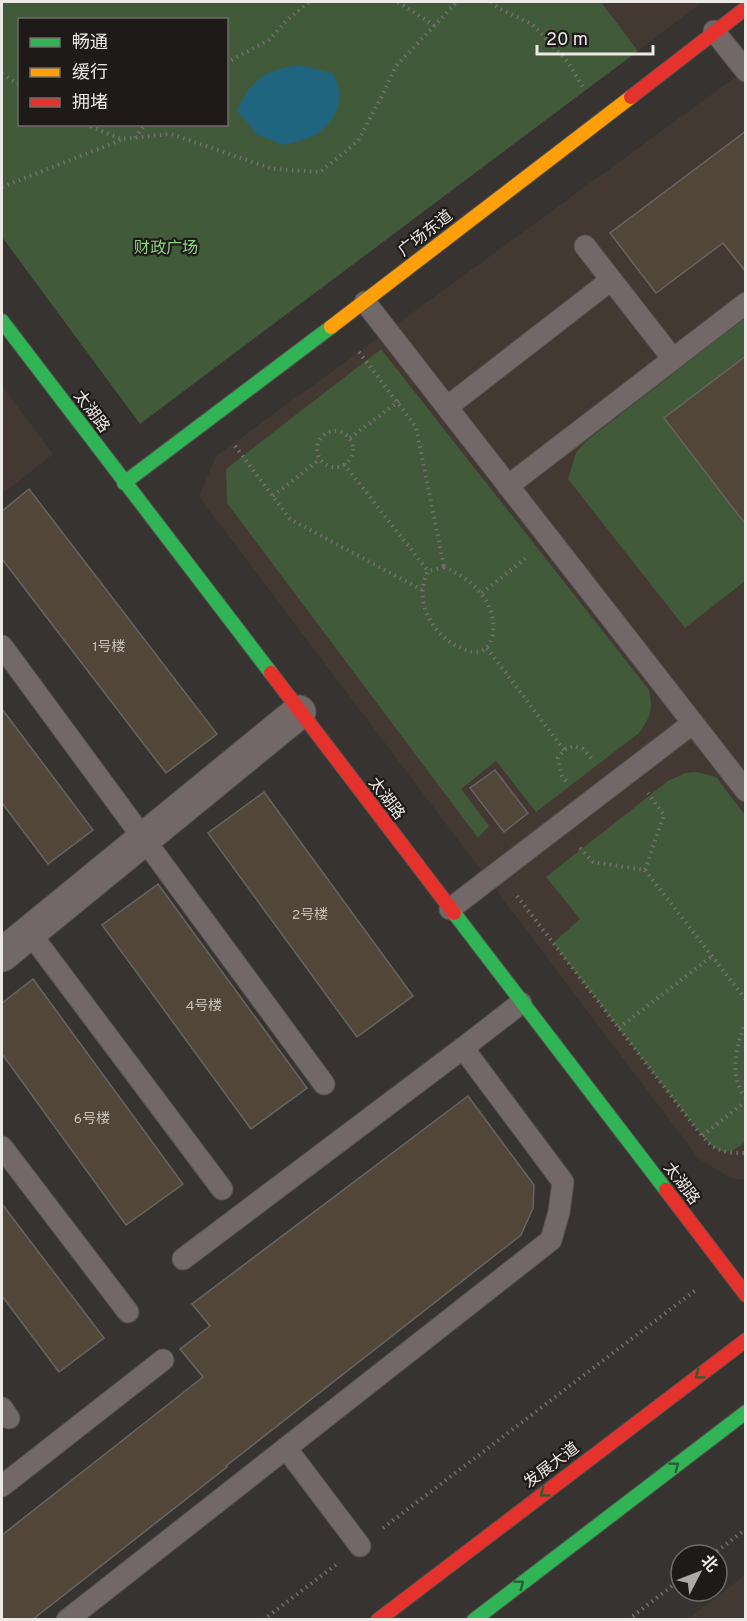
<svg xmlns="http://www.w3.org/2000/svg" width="747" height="1621" font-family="Overpass,'Noto Sans SC',sans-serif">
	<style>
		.built { fill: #443832 }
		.green { fill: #405a3a; fill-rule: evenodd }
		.water { fill: #206580 }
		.building { fill: #524639; stroke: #676462; stroke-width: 1.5 }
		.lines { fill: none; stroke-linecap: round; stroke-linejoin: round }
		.lane-casing { stroke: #52504e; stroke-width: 23 }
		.street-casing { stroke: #52504e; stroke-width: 35 }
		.fast-casing { stroke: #52504e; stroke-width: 16 }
		.slow-casing { stroke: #52504e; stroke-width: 16 }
		.jam-casing { stroke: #52504e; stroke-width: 16 }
		.path { stroke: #756e6e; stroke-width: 4; stroke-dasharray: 1.5 4.5; stroke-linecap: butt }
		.lane { stroke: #726868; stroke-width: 21 }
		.street { stroke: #726868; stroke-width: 33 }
		.fast { stroke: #30b455; stroke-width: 14 }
		.slow { stroke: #ff9f0a; stroke-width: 14 }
		.jam { stroke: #e5322d; stroke-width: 14 }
		.oneway { stroke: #265f33 }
		.labels { text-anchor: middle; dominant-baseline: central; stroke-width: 4.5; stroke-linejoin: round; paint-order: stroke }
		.number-label { font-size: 14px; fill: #c6c0ba }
		.street-label { font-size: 16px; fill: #ece8e5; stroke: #1d1a18 }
		.park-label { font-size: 16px; fill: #8cd580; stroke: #1d1a18 }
	</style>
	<rect width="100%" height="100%" fill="#363330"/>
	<!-- built -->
	<g class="built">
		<path d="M601,2h101l-64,49z"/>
		<path d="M745,70v1110l-15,-2 -31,-19 -500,-662 17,-41z"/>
		<path d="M2,386l51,68 -51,40z"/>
		<path d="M745,1575v44h-57z"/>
	</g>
	<!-- green -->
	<g class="green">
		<path d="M2,2h599l37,49 -498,373 -138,-187zM20,20h206v104h-206z"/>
		<path d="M745,318v38l-80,62 80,107v56l-60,47 -117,-149 8,-26 9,-11z"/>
		<path d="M381,349l268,341c4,20 2,26 -10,43l-103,79 -40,-51 -35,28 28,37 -11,12 -251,-335 -1,-34z"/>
		<path d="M697,772l19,5 29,38v327c-18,16 -28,11 -43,-6l-149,-193 27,-24 -34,-42 122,-96 17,-8z"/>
	</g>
	<!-- water -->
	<path class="water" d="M299,65l33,8c15,23 6,48 -17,62 -9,5 -22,7 -32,10l-25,-10 -21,-24c15,-33 27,-40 62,-46z"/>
	<!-- building -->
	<g class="building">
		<path d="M746,131v141l-23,-29 -67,50 -46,-60z"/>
		<path d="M746,356v169l-82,-107z"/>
		<path d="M29,489l188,245 -51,39 -164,-214v-48z"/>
		<path d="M2,709l91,121 -45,34 -46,-61z"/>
		<path d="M495,770l33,43 -24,19 -34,-44z"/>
		<path d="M264,792l149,204 -56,41 -149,-204z"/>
		<path d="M158,884l149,204 -56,41 -149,-204z"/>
		<path d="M33,979l150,205 -57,41 -124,-171v-51z"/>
		<path d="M468,1096l66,89 -1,23 -12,27 -295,231 1,1 -195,153h-30v-85l201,-158 -23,-28 30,-23 -18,-22z"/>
		<path d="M2,1204l102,134 -45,34 -57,-76z"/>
	</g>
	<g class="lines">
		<!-- lane casing -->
		<g class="lane-casing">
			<g id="lane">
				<path d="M714,31l32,40"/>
				<path d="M585,246l88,113"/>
				<path d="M365,302l381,489"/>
				<path d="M447,407l164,-127"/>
				<path d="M508,486l238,-183"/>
				<path d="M2,646l322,438"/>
				<path d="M450,909l243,-186"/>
				<path d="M30,933l192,256"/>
				<path d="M463,1048l58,-45"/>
				<path d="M2,1147l126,165"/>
				<path d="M2,1408l7,10"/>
				<path d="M286,1448l74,98"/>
				<path d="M2,1486l161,-126"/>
				<path d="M67,1620l484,-380 8,-28 4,-30 -100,-134 -280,211"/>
			</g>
		</g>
		<!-- street casing -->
		<g class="street-casing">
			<path id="street" d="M2,955l297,-243"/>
		</g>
		<!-- fast casing -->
		<g class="fast-casing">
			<g id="fast">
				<path d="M2,321l269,352"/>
				<path d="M124,483l207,-156"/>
				<path d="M454,913l212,277"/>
				<path d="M474,1620l272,-208"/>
			</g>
		</g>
		<!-- slow casing -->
		<g class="slow-casing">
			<path id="slow" d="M331,327l300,-230"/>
		</g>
		<!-- jam casing -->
		<g class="jam-casing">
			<g id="jam">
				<path d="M631,97l115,-89"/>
				<path d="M271,673l183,240"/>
				<path d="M666,1190l80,105"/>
				<path d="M378,1620l368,-280"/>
			</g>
		</g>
		<!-- path -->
		<g class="path">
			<path d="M398,2l37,24"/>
			<path d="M491,2l9,7 32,15 36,38 16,27"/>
			<path d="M226,63l43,-23 18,-20 22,-18"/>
			<path d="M2,74l18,11"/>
			<path d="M85,124l36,15 50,-5 102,35 47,3 38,-31 25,-47 13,-28 61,-64"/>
			<path d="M135,138l10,-14"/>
			<path d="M2,187l119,-47"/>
			<path d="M359,352l57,75 28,140"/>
			<circle cx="335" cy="449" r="18"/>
			<path d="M350,438l49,-37"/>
			<path d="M235,446l55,73 132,71"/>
			<path d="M344,464l84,107"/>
			<path d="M273,496l47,-37"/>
			<path d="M444,567c27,11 56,37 48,70 -2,7 -6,14 -15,15 -8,1 -15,-4 -22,-7 -26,-15 -41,-46 -27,-74z"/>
			<path d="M482,593l44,-35"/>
			<path d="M487,648l77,102"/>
			<path d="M566,781l-4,-5 -4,-18 6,-8 9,-4 10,3 10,11"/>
			<path d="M580,848l13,14 52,8 19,-55 -16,-22"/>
			<path d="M645,870l101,130"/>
			<path d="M517,896l185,240"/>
			<path d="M746,1022c-11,23 -17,56 0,76"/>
			<path d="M619,1028l93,-72"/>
			<path d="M746,1101l-44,35c14,16 23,17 44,17"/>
			<path d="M383,1528l314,-239"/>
			<path d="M712,1555l34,-26"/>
			<path d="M263,1620l74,-56"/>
			<path d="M628,1620l53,-41"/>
		</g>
		<!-- lane -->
		<use href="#lane" class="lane"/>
		<!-- street -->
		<use href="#street" class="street"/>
		<!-- fast -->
		<use href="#fast" class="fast"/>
		<!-- slow -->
		<use href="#slow" class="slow"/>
		<!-- jam -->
		<use href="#jam" class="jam"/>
	</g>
	<!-- one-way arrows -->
	<defs><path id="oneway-chevron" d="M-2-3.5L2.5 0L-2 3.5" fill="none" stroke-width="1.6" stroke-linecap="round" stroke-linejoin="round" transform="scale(1.5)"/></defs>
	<g class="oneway">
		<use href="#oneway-chevron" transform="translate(699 1375) rotate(143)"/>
		<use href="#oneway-chevron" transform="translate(675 1466) rotate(-37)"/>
		<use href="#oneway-chevron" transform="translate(544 1493) rotate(143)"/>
		<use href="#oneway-chevron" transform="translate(520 1584) rotate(-37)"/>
	</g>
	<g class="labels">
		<!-- number labels -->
		<g class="number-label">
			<text x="109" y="647">1号楼</text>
			<text x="310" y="915">2号楼</text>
			<text x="204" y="1006">4号楼</text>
			<text x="92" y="1119">6号楼</text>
		</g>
		<!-- street labels -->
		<g class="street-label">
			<text transform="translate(426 234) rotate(-38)">广场东道</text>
			<text transform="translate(91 412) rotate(53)">太湖路</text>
			<text transform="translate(386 799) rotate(53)">太湖路</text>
			<text transform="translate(681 1184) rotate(53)">太湖路</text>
			<text transform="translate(552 1466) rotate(-37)">发展大道</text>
		</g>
		<!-- park labels -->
		<g class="park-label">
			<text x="166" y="249">财政广场</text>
		</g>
	</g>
	<!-- border -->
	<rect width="747" height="1621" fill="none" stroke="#ece8e5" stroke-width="6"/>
	<!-- legend -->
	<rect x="18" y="18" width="210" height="108" fill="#1d1a18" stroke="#706c6a" stroke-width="1.5"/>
	<rect x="30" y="38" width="30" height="9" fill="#30b455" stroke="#706c6a" stroke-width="1.5"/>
	<text x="72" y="48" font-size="18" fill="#ece8e5">畅通</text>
	<rect x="30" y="68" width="30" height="9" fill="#ff9f0a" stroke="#706c6a" stroke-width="1.5"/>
	<text x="72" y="78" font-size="18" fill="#ece8e5">缓行</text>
	<rect x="30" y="98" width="30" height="9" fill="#e5322d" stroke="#706c6a" stroke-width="1.5"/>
	<text x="72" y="108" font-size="18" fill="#ece8e5">拥堵</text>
	<!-- north arrow -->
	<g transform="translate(699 1573) rotate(48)"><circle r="28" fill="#1d1a18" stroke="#706c6a" stroke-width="1.5"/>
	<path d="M0-4.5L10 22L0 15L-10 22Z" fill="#aca9a6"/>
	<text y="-9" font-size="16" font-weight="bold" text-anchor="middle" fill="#ece8e5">北</text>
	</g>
	<!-- scale -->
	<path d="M537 45v9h116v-9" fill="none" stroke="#ece8e5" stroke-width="3"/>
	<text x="546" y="45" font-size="18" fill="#ece8e5" stroke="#1d1a18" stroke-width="4.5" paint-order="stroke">20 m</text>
</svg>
